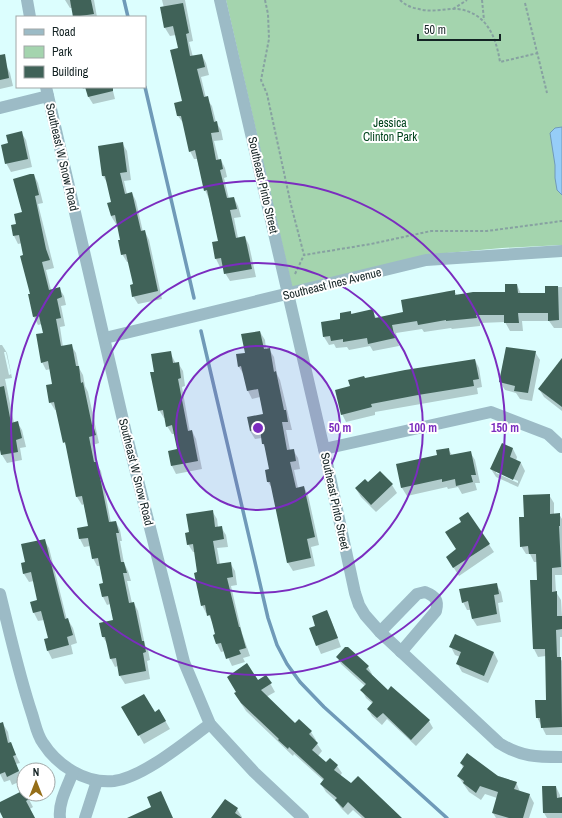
<svg xmlns="http://www.w3.org/2000/svg" width="562" height="818" font-family="'Archivo Narrow',sans-serif">
	<style>
		.green { fill: #a4d4ae }
		.water { fill: #96cdf8; stroke: #6f9ab8 }
		.shadow { fill: #0003; fill-rule: evenodd }
		.lines { fill: none; stroke-linecap: round; stroke-linejoin: round }
		.stream { stroke: #6f9ab8; stroke-width: 3.5 }
		.building { fill: #406258 }
		.path { stroke: #87a1a1; stroke-width: 2; stroke-dasharray: 3 2; stroke-linecap: butt }
		.minor { stroke: #9cbbc6; stroke-width: 12 }
		.ring { fill: none; stroke: #7b2cbf; stroke-width: 2 }
		.labels { text-anchor: middle; dominant-baseline: central; stroke-width: 4; stroke-linejoin: round; paint-order: stroke }
		.park-label { font-size: 12px; fill: #01431c; stroke: #fff }
		.street-label { font-size: 12px; fill: #142324; stroke: #fff }
		.centre { fill: #7b2cbf; stroke: #fff; stroke-width: 2 }
		.ring-label { font-size: 12px; text-anchor: middle; font-weight: bold; fill: #7b2cbf; stroke: #fff; stroke-width: 4; stroke-linejoin: round; paint-order: stroke }
	</style>
	<rect width="100%" height="100%" fill="#dcfefe"/>
	<!-- green -->
	<path class="green" d="M226,0h336v245l-60,3 -55,5 -155,34z"/>
	<!-- water -->
	<path class="water" d="M562,127v68l-5,-5 -2,-12v-13l-5,-32 5,-5z"/>
	<!-- shadow -->
	<g class="shadow">
		<path d="M65,0h29l3,17h-23l-2,-9h-2z"/>
		<path d="M162,0h23l8,41 -4,1 4,15 9,-2 4,8 3,12 -8,2 5,21 6,8 4,16 5,8 2,10 -9,1 5,20 2,-1 4,8 2,9 -3,1 5,21 5,-1 4,8 3,11 -7,1 4,20 7,-1 4,8 7,32 -26,4 -5,-8 -1,-7 -4,1 -4,-8 3,-17 -10,-43 -4,-9 -8,-31h-3l-4,-8 -6,-27 -6,-8 -3,-12 9,-3 -5,-52 -3,-14 -6,1 -5,-8 -4,-20h3z"/>
		<path d="M0,54l10,19 3,13 -13,3z"/>
		<path d="M82,87h30l3,12 -22,5 -5,-8 -1,-8 -4,1z"/>
		<path d="M21,132l5,8 6,27 -21,5 -5,-9 3,-19z"/>
		<path d="M122,143l5,8 4,29 -7,1 3,13 5,-1 4,8 7,31h2l4,8 13,59 -24,5 -5,-8 1,-11 -5,-23h-2l-5,-8v-13l-4,-18 -2,1 -5,-8 1,-13 -4,-19 -5,-8z"/>
		<path d="M34,175l4,8 5,20 -5,1 16,64 -8,2 5,20 8,-2 5,8 2,9 -5,1 4,20 -5,1 3,20 8,-2 5,8 3,15 4,7 2,11 3,6 11,51 -6,2 4,20 4,6 10,52 5,-1 4,8 2,11h-2l4,22 4,8 3,10h-4l5,22h2l4,8 7,34 3,5 2,10 -3,1 3,18 -25,5 -5,-8 -2,-10 -3,1 -4,-8 -3,-14 -5,-8 -3,-14 14,-2 -4,-17 -3,1 -4,-8 2,-14 -4,-17h-4l-4,-8 -3,-12 -6,1 -4,-8 -2,-10 11,-2 -5,-23 -2,1 -5,-8 -10,-50 -3,-5 -7,-32h-2l-5,-8 3,-18 -2,-15 -5,1 -4,-8 2,-28 -2,-10 -4,1 -4,-8 -5,-22 2,-1 -9,-51 -4,1 -4,-8 3,-12 6,-11z"/>
		<path d="M517,285l4,9h25v-7h16v41h-8l-5,-7h-27l1,10h-13l-5,-9 -25,1v3l-28,3 -1,-1 -27,4 -2,-3 -26,4 3,13 -26,5 -3,-5 -21,4 -2,-3 -11,1 -2,-4 -5,1 -5,-8 -2,-14 19,-3 10,-8 1,3 20,-4 5,8 27,-6 40,-20v-1l10,-1 3,4 49,-2z"/>
		<path d="M260,332l5,8 1,9h3l5,8 3,17 3,6 12,50h-6l4,20h3l5,8 2,11 -6,1 4,18 6,-1 4,8 11,50 -8,2 4,19 -22,5 -5,-8 -16,-75 -4,-6 2,-13 -4,-21 -3,-4 -1,-6 -7,1 -5,-8 14,-16 -4,-18 -8,2 -4,-8 -4,-16 -5,-8 -2,-12 9,-2z"/>
		<path d="M0,345h2l5,8 5,25 -7,1 9,44 3,-1 5,8 4,17 -6,1 2,12 -15,3 -5,-8 -2,-9zM4,352h2l5,22 -2,1z"/>
		<path d="M506,348l29,4 5,8 -8,41 -12,-2 -4,-6 -11,-3 -5,-8z"/>
		<path d="M170,352l6,12 2,-1 5,8 2,15 -3,1 8,45 2,-1 4,8 6,30 -26,5 -4,-8 -3,-14 9,-2 -3,-16h-3l-5,-8 -2,-8h-1l-5,-8 -4,-37z"/>
		<path d="M475,360l4,8 3,19 -5,1 1,6 -103,18v3l-29,7 -4,-8 9,-27 14,-8z"/>
		<path d="M562,361v50l-18,-14 -5,-8z"/>
		<path d="M502,444l11,5 4,8 -1,4 5,2 4,8 -7,16 -22,-10 -5,-8zM496,471l22,10v2l-22,-10z"/>
		<path d="M448,449l4,6 18,-3 5,8 5,23h-5l2,7 -15,4 -4,-7 -10,2 -1,-2 -40,9 -5,-8 -5,-23 41,-9z"/>
		<path d="M380,472l12,13 5,8 -21,19 -15,-15 -5,-8 12,-6z"/>
		<path d="M549,495l5,8v12l5,-1 3,5v56h-7l1,17 5,8 1,17v20h-2v21l2,3v74h-16l-9,-18 10,-16 -1,-45 -8,1 -4,-8 4,-68 -1,-19h-3l-4,-8h-4l-5,-8 4,-28z"/>
		<path d="M212,511l5,8 1,8h3l5,8 2,12 -11,1 3,16 10,-1 5,8 2,14 -6,1 11,47 8,23 -7,2 2,4 -13,4 -7,-15 -4,1 -4,-8 -4,-20 -5,-11h-2l-4,-8 -7,-53h-2l-5,-8 2,-11z"/>
		<path d="M468,513l26,39 -35,24 -7,-11 5,-15 5,-28z"/>
		<path d="M44,540l5,8 18,72h1l5,8 4,15 -6,2 2,9 -21,5 -4,-8 1,-12 -5,-19 -6,1 -4,-8 -3,-10 8,-2 -5,-20 -5,1 -5,-8 -2,-10 4,-1z"/>
		<path d="M496,584l5,8 2,10 -5,1 3,19 -24,4 -5,-8 -1,-8h-4l-4,-8z"/>
		<path d="M327,612l4,8 10,27 -20,7 -11,-25 7,-2z"/>
		<path d="M456,636l38,17 4,8 -10,22 -26,-11 -5,-9 3,-6 -5,-2 -4,-8z"/>
		<path d="M337,657l31,10 4,7 -1,2 17,15 41,30 4,7 -17,18 -29,-27 -5,6 -10,-9 -4,-7 5,-5 -7,-6 -4,-8 3,-4 -24,-22z"/>
		<path d="M266,676l9,16 -9,5 29,27 4,-4 12,12 5,8 -1,1 7,10 -4,5 9,8 10,2 5,7 -2,3 61,42h-39l-9,-8 -5,5 -7,-7 -5,-7 -10,-9 -5,-8 3,-3 -30,-27 -1,2 -47,-45 -11,-17z"/>
		<path d="M123,707l31,6 5,-3 11,19 -26,15z"/>
		<path d="M3,724l5,8 2,11 10,20 -4,1 7,16 -11,5 -2,-5 -6,2 -4,-8v-49z"/>
		<path d="M461,763l55,19 4,10 9,2 5,9 -5,15h-33l-3,-5 4,-15 -12,-4 -4,6 -12,-8 -11,-16 5,-8z"/>
		<path d="M543,787h13l4,8v4l2,-1v20h-15l-3,-5z"/>
		<path d="M24,791v3h2l7,13 -3,2 5,9h-31l-4,-8v-7z"/>
		<path d="M225,800l12,9 5,8 -1,1h-29z"/>
	</g>
	<g class="lines">
		<!-- stream -->
		<g class="stream">
			<path d="M124,0l4,17"/>
			<path d="M145,87l49,211"/>
			<path d="M201,331l67,287 9,27 10,19 13,18 24,25 123,111"/>
		</g>
	</g>
	<!-- building -->
	<g class="building">
		<path d="M70,0h21l3,14 -21,3z"/>
		<path d="M183,3l6,30 -3,1 4,22 12,-2 3,13 -8,2 7,28 4,-1 6,26 3,-1 2,11 -8,1 5,27 5,-1 2,10 -3,1 7,28 7,-1 3,12 -7,1 6,28 9,-2 7,33 -28,5 -3,-16 -6,1 -3,-17 6,-1 -11,-51 -3,1 -9,-41 -6,2 -8,-36h-4l-3,-13 8,-2 -12,-51 8,-2 -5,-22 -9,2 -4,-21z"/>
		<path d="M5,54l4,24 -9,2v-25z"/>
		<path d="M85,87h28v4l-25,6z"/>
		<path d="M22,131l6,28 -23,5 -4,-19 7,-2 -2,-8z"/>
		<path d="M123,142l4,30 -7,1 5,21 7,-2 9,39 4,-1 13,61 -26,6 -2,-12 3,-1 -7,-30 -5,1 -3,-15h2l-5,-25 -4,1 -4,-13 4,-1 -6,-26h-3l-4,-30z"/>
		<path d="M30,174h4l5,21 -4,1 11,53 4,11 -8,2 7,28 11,-3 2,10 -5,2 4,19 -5,1 5,27 11,-2 4,22h3l2,17 2,-1 9,43h1l3,10 -7,2 5,25h3l12,60 7,-1 3,12h-3l5,29h3l3,11h-4l6,30 5,-1 8,39h2l2,11 -3,1 3,18 -27,5 -3,-18 -6,1 -5,-22h-3l-3,-14 14,-3 -5,-24 -6,1 -3,-13 4,-1 -5,-25 -6,1 -4,-21 -9,1 -2,-11 11,-2 -6,-30 -6,1 -11,-55 -2,1 -9,-41 -5,1 -3,-18 6,-1 -4,-23 -7,2 -5,-29 7,-1 -4,-17 -6,1 -5,-23h2l-10,-38 3,-1 -4,-20 -6,1 -2,-11 5,-1 -2,-10 8,-2 -9,-33z"/>
		<path d="M505,284h12l1,9h27v-7h13l1,34 -11,1v-8h-30l1,10h-15v-8h-28l1,3 -31,3v-1l-28,5 -1,-4 -25,4 3,13 -27,6 -1,-6 -24,4v-3l-12,2 -1,-5 -7,1 -2,-15 19,-3v-6l11,-2v3l22,-5 2,9 28,-6 -2,-12 54,-10v5l18,-3h32z"/>
		<path d="M260,331l4,18 6,-1 4,24 2,-1 8,39h2l2,12h-6l5,28 7,-1 2,12 -6,1 6,26 8,-2 11,51 -8,2 4,19 -24,5 -17,-81h-3l-2,-12 4,-1 -5,-25h-2l-2,-15 -10,2 -3,-14 16,-3 -5,-25 -11,2 -6,-25 -3,1 -2,-13 9,-1 -4,-19z"/>
		<path d="M506,347l30,4 -8,42 -14,-2 1,-5 -16,-4z"/>
		<path d="M171,351l2,12 6,-1 2,16 -3,1 10,52 4,-1 6,31 -27,5 -3,-15 9,-2 -5,-24 -6,2 -3,-17 -5,1 -8,-39h4l-3,-18z"/>
		<path d="M562,358v49l-24,-18z"/>
		<path d="M475,359l4,20 -6,1 1,6 -56,9 -47,9 1,3 -31,8 -6,-25 15,-4 -2,-6 16,-4 1,2 40,-8z"/>
		<path d="M4,386l7,37 7,-2 4,17 -6,2 2,12 -17,3 -1,-5v-63z"/>
		<path d="M502,443l11,5 -3,9 11,5 -8,18 -23,-11z"/>
		<path d="M449,448l1,7 21,-4 5,24h-5l2,7 -17,4 -1,-7 -13,3v-3l-41,9 -5,-24 41,-9 -1,-5z"/>
		<path d="M380,471l13,13 -22,21 -16,-17 10,-9 3,3z"/>
		<path d="M550,494v20l10,-1v13h-1l2,41 -9,1v24l5,-1v25h5v13l-6,1 1,27h4l1,70 -21,1 -1,-10h-4l-1,-18h11l-1,-51h-12l-3,-69h7l-1,-26h-7l-1,-8 -8,1 -1,-30h5l-1,-22z"/>
		<path d="M213,510l2,17 7,-1 2,13 -11,2 4,23 14,-2 2,15 -6,1 12,49h1l6,21 -7,2 2,4 -15,5 -5,-16 -5,1 -3,-9 2,-1 -5,-19 -3,1 -2,-11 -4,1 -7,-33 3,-1 -4,-28 -6,1 -2,-12 4,-1 -3,-18z"/>
		<path d="M468,512l22,32 -37,24 -7,-11 10,-8 -11,-17 16,-10 -2,-4z"/>
		<path d="M45,539l20,80 3,-1 5,17 -6,2 2,8 -22,6 -3,-12 4,-1 -7,-27 -8,2 -3,-11 7,-2 -6,-28 -8,2 -2,-11 4,-1 -4,-18z"/>
		<path d="M497,583l2,11 -5,1 3,19 -25,5 -4,-18 -6,2 -3,-14z"/>
		<path d="M327,610l11,28 -22,8 -7,-18 6,-2 -3,-10z"/>
		<path d="M455,634l39,18 -10,24 -28,-12 5,-12 -12,-5z"/>
		<path d="M345,647h3l21,19 -3,3 22,21 3,-4 39,34 -19,20 -28,-27 -6,5 -10,-9 6,-7 -13,-12 6,-6 -30,-27z"/>
		<path d="M247,663l11,17 8,-5 6,8 -11,7 34,33 4,-4 13,12 -3,3 9,9 -6,7 14,12 4,-4 8,7 -4,5 17,13 7,-7 44,42h-37l-17,-16 -5,6 -8,-8 2,-2 -17,-14 4,-5 -35,-32 -1,2 -10,-9 1,-1 -38,-36 -7,-10 2,-1 -9,-15z"/>
		<path d="M144,694l11,18 4,-3 7,12 -28,15 -17,-29z"/>
		<path d="M3,722l5,21 3,-1 5,13 -3,1 6,15 -12,6 -2,-5 -5,2v-51z"/>
		<path d="M467,753l31,23 19,6 -3,7 16,5 -7,24h-14l-17,-5 6,-21 -18,-6 -4,7 -13,-10 1,-2 -7,-5 7,-10 -4,-3z"/>
		<path d="M542,786h14l1,12 5,-1v16h-19z"/>
		<path d="M24,790v4h3l2,5 -3,2 9,17h-32l-3,-6v-10z"/>
		<path d="M161,791l12,27h-46l24,-11 -4,-10z"/>
		<path d="M225,799l13,9 -3,5 7,5h-31z"/>
	</g>
	<g class="lines">
		<!-- path -->
		<g class="path">
			<path d="M265,0l3,14 1,25 -8,41 6,14 24,111 13,50 67,-11 60,-13h56l75,-10"/>
			<path d="M400,0c5,5 12,8 19,9 13,4 26,-1 39,0 29,4 38,28 42,53l38,-9"/>
			<path d="M482,0l2,20"/>
			<path d="M525,3l22,90"/>
			<path d="M453,9l14,-9"/>
			<path d="M295,274l9,-19"/>
		</g>
		<!-- minor -->
		<g class="minor">
			<path d="M27,0l3,17"/>
			<path d="M220,0l104,449 31,144 4,12 6,10 15,17 119,111c22,14 38,14 63,14"/>
			<path d="M46,87l80,346 58,229 26,62 44,48 49,46"/>
			<path d="M0,108l48,-12"/>
			<path d="M105,338l321,-78 136,-9"/>
			<path d="M324,449l167,-37 57,22 14,13"/>
			<path d="M0,594c10,40 19,81 32,120 3,9 5,21 11,29 14,22 42,41 71,38 30,-4 71,-39 96,-57"/>
			<path d="M380,632l37,-38 8,-2c10,4 14,8 11,19l-35,41"/>
			<path d="M60,818c-2,-15 8,-33 13,-46"/>
			<path d="M85,818l12,-37"/>
		</g>
	</g>
	<!-- distance rings -->
	<circle cx="258" cy="428" r="82" fill="#7b2cbf" fill-opacity=".12"/>
	<g class="ring">
		<circle cx="258" cy="428" r="82"/>
		<circle cx="258" cy="428" r="165"/>
		<circle cx="258" cy="428" r="247"/>
	</g>
	<g class="labels">
		<!-- park labels -->
		<g class="park-label">
			<text x="390" y="123">Jessica<tspan x="390" dy="14">Clinton Park</tspan></text>
		</g>
		<!-- street labels -->
		<g class="street-label">
			<text transform="translate(62 157) rotate(77)">Southeast W Snow Road</text>
			<text transform="translate(263 185) rotate(77)">Southeast Pinto Street</text>
			<text transform="translate(332 284) rotate(-14)">Southeast Ines Avenue</text>
			<text transform="translate(136 472) rotate(76)">Southeast W Snow Road</text>
			<text transform="translate(335 501) rotate(78)">Southeast Pinto Street</text>
		</g>
	</g>
	<circle cx="258" cy="428" r="6" class="centre"/>
	<g class="ring-label">
		<text x="340" y="432">50 m</text>
		<text x="423" y="432">100 m</text>
		<text x="505" y="432">150 m</text>
	</g>
	<!-- legend -->
	<rect x="16" y="16" width="130" height="72" fill="#ffffff" stroke="#a1a7a7"/>
	<rect x="24" y="29" width="20" height="6" fill="#9cbbc6" stroke="#a1a7a7"/>
	<text x="52" y="36" font-size="12" fill="#142324">Road</text>
	<rect x="24" y="46" width="20" height="12" fill="#a4d4ae" stroke="#a1a7a7"/>
	<text x="52" y="56" font-size="12" fill="#142324">Park</text>
	<rect x="24" y="66" width="20" height="12" fill="#406258" stroke="#a1a7a7"/>
	<text x="52" y="76" font-size="12" fill="#142324">Building</text>
	<!-- north arrow -->
	<g transform="translate(36 782)"><circle r="19" fill="#ffffff" stroke="#a1a7a7"/>
	<path d="M0-3L7 15L0 10L-7 15Z" fill="#956e18"/>
	<text y="-6" font-size="11" font-weight="bold" text-anchor="middle" fill="#142324">N</text>
	</g>
	<!-- scale -->
	<path d="M418 34v6h82v-6" fill="none" stroke="#142324" stroke-width="2"/>
	<text x="424" y="34" font-size="12" fill="#142324" stroke="#ffffff" stroke-width="3" paint-order="stroke">50 m</text>
</svg>
